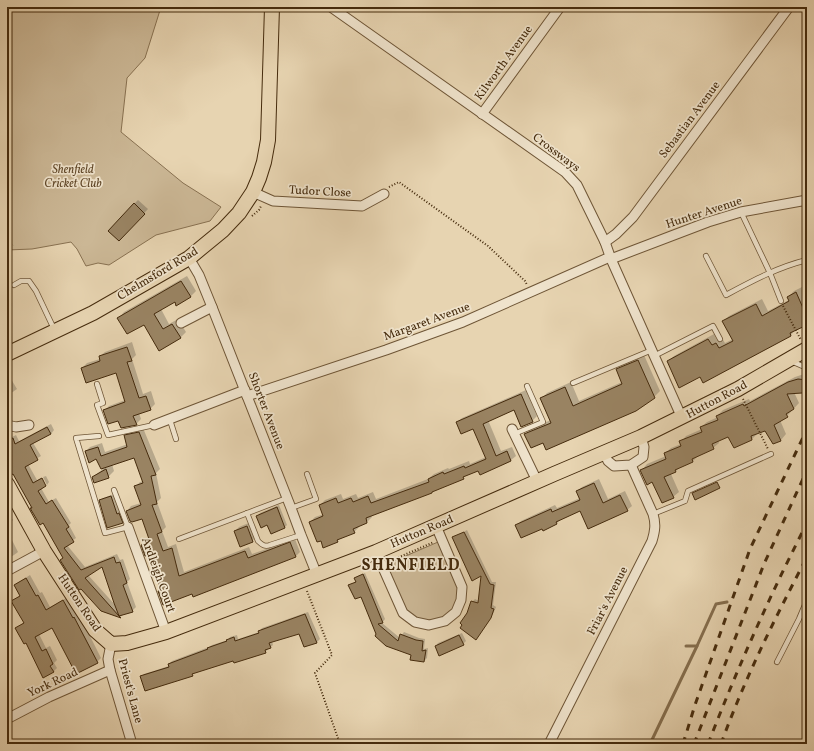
<svg xmlns="http://www.w3.org/2000/svg" width="814" height="751" font-family="Vollkorn,serif">
	<style>
		.green { fill: #cbb795; stroke: #887151 }
		.shadow { fill: #0003; fill-rule: evenodd }
		.lines { fill: none; stroke-linecap: round; stroke-linejoin: round }
		.stream { stroke: #856e4e; stroke-width: 3 }
		.building { fill: #998362; stroke: #452b0d; fill-rule: evenodd }
		.lane-casing { stroke: #6e5536; stroke-width: 6 }
		.street-casing { stroke: #6e5536; stroke-width: 11 }
		.primary-casing { stroke: #452b0d; stroke-width: 16 }
		.path { stroke: #452b0d; stroke-width: 2; stroke-dasharray: 1 2; stroke-linecap: butt }
		.lane { stroke: #efe3cc; stroke-width: 4.5 }
		.street { stroke: #efe3cc; stroke-width: 9 }
		.primary { stroke: #e7d4b1; stroke-width: 14 }
		.rail { stroke: #452b0d; stroke-width: 3; stroke-dasharray: 7 7; stroke-linecap: butt }
		.labels { text-anchor: middle; dominant-baseline: central; stroke-width: 3.5; stroke-linejoin: round; paint-order: stroke }
		.street-label { font-size: 12px; fill: #452b0d; stroke: #efe3cc }
		.park-label { font-size: 12px; font-style: italic; fill: #604728; stroke: #efe3cc }
		.district-label { font-size: 16px; font-weight: bold; letter-spacing: 1px; fill: #452b0d; stroke: #efe3cc }
	</style>
	<rect width="100%" height="100%" fill="#e7d4b1"/>
	<filter id="stains"><feTurbulence type="fractalNoise" baseFrequency=".005" numOctaves="4"/><feColorMatrix values="0 0 0 0 .2 0 0 0 0 .09 0 0 0 0 .02 0 0 0 .5 -.17"/></filter>
	<radialGradient id="worn" r=".72"><stop offset=".6" stop-color="#630" stop-opacity="0"/><stop offset="1" stop-color="#630" stop-opacity=".3"/></radialGradient>
	<!-- green -->
	<g class="green">
		<path d="M7,7h154l-16,51 -18,20 -6,54 62,51 38,24 -11,14 -54,14 -47,30 -11,-2 -12,3 -9,-17 -6,-7 -39,7 -25,1z"/>
		<path d="M438,542c6,14 18,33 20,48 3,29 -32,41 -52,23 -4,-5 -17,-40 -21,-48z"/>
	</g>
	<!-- shadow -->
	<g class="shadow">
		<path d="M138,200l10,9 -29,31 15,-36z"/>
		<path d="M187,276l9,15 -6,6 -15,4 -14,8 8,15 9,-5 8,13 -6,6 -36,-15 -25,-5 5,-6z"/>
		<path d="M802,287l5,12v25l-11,5 -5,6 -91,41 -32,-15 6,-5 40,-22 3,6 5,-2 3,5 8,-4 -10,-18 6,-5 33,-17 6,12 21,-11 -1,-3 6,-6z"/>
		<path d="M132,342l4,13 -4,4 11,35 8,-3 4,13 -5,5 -11,4 2,6 -5,5 -17,-4 -15,-9 5,-5 16,-6 -9,-28 -34,-4 5,-5 13,-4v-3l5,-4z"/>
		<path d="M644,355l16,36 -6,6 -111,45 -17,-8 5,-6 20,-8 -9,-22 5,-5 24,-11 8,19 43,-19 -5,-13 6,-5z"/>
		<path d="M804,374h3v20l-5,-2h-8l5,11 -12,13 -7,4 6,14 -5,6 -8,3 -7,-13 -8,3 -6,6 -23,-3 -11,4 1,3 -6,5 -15,8 -5,5 -12,5 -6,6 -4,2 8,18 -6,5 -20,-16 -11,-11 5,-6 19,-8 -1,-3 6,-5 10,-4v-2l5,-6 16,-7 -1,-2 6,-5 11,-5 -1,-1 6,-6 26,-11 1,2 45,-24z"/>
		<path d="M11,379l6,10 -10,7v-15z"/>
		<path d="M526,390l11,26 -5,5 -17,-12 -27,11 13,31 11,-4 4,9 -5,4 -31,13 -1,-3 -12,4 -4,4 -29,12 -2,2 -61,23 1,2 -5,5 -9,4 1,1 -5,5 -12,5 -5,4 -16,-1 -11,-18 5,-5 9,-3 -4,-9 5,-5 16,-6 2,5 13,-5 2,4 15,-6 3,7 52,-20 6,-5 14,-6 1,1 20,-8 1,3 16,-7 -12,-29 -17,-6 5,-4z"/>
		<path d="M51,424l3,6 -3,4 -18,9 8,13 -13,8 9,16 4,-2 4,8 -4,2 8,14 7,-4 15,25 -2,2 7,13 -9,7 18,22 32,-13 3,6 3,-1 7,20 -3,3 9,25 -4,4 -8,3 -4,3 -18,-7 -38,-52 -20,-37 -11,-14 -19,-35 -7,-8v-32l3,6 6,-3 3,6zM103,566l14,41 -29,-32z"/>
		<path d="M143,428l17,41 -4,4 5,25 -4,4 9,25 -4,4 6,16 8,-3 8,28 65,-25 3,7 43,-15 5,13 -5,5 -103,36 -33,-1 2,-3 -12,-36 -7,-7 5,-5 3,-1 -8,-23 -15,-6 4,-5 10,-3 -5,-17 4,-4 3,-1 -8,-25 -23,8 2,7 -6,6h-15l10,-8 -7,-11 -10,-7 4,-4 12,-4 3,9 23,-8 -3,-8 4,-5z"/>
		<path d="M46,476l3,6 -2,3 -4,-8z"/>
		<path d="M599,479l9,20 17,-8 7,15 -5,4h-46l-19,8 -5,5 -14,6 -1,-1 -26,-2 5,-5 34,-16 2,3 23,-10 -3,-7 5,-4z"/>
		<path d="M114,494l6,18 1,-1 4,9 -3,2 -22,-22 3,-2z"/>
		<path d="M279,505l8,20 -2,2 -13,6 -4,-10 -11,-7 3,-3z"/>
		<path d="M7,511l6,9 -6,5z"/>
		<path d="M251,522l5,15 -4,4 -17,-10 4,-4z"/>
		<path d="M7,530l11,22 -4,3 -7,4z"/>
		<path d="M467,530l25,52h4l-3,23 3,2 -3,7 -15,22 -10,-22 4,-12 3,-3 4,2 3,-27 -29,-36z"/>
		<path d="M365,573l20,46 -3,4 18,15 4,-6 15,6 6,1 -1,10 4,-1 -1,10 -3,3 -47,-27 -15,-39 -12,-9 6,-5 -1,-3 3,-2z"/>
		<path d="M30,575l10,18 2,-1 8,15 18,-10 11,17 22,44 -4,4 -44,-36 -14,8 7,14 4,-2 7,14 -3,3 3,5 -4,4 -37,-43 8,-7 -11,-21 8,-6 -6,-10 4,-3z"/>
		<path d="M308,612l12,27 -3,3 -13,4 -5,-13 -27,8 1,4 -8,7 -69,20 -4,3 -51,2 3,-3 25,-8v-2l3,-3 37,-14 3,-2 16,-5 2,-3 7,-2 1,4 21,-7 3,-4z"/>
		<path d="M462,633l4,8 -3,3 -27,2 2,-3z"/>
	</g>
	<g class="lines">
		<!-- stream -->
		<g class="stream">
			<path d="M686,646h11l19,-42 11,-2"/>
			<path d="M650,744l47,-98"/>
		</g>
	</g>
	<!-- building -->
	<g class="building">
		<path d="M134,203l11,11 -26,27 -11,-10z"/>
		<path d="M181,281l10,16 -15,9 -1,-4 -21,12 9,15 9,-5 9,14 -22,13 -15,-26 -17,9 -10,-16z"/>
		<path d="M796,292l7,16 4,-2v19l-17,8 1,3 -88,47 -3,-6 -21,11 -12,-27 41,-22 4,6 4,-2 3,5 14,-7 -11,-20 34,-17 6,12 27,-15 -2,-4z"/>
		<path d="M127,347l5,14 -5,1 12,36 7,-2 5,14 -18,6 4,9 -16,3 -3,-7 -10,3 -5,-14 22,-8 -9,-29 -30,10 -5,-15 19,-7 -1,-5z"/>
		<path d="M638,360l17,38 -19,13 -90,39 -3,-7 -12,5 -7,-14 27,-11 -11,-25 25,-11 8,19 49,-22 -6,-15z"/>
		<path d="M798,379l9,1v15l-5,-2 -15,1 7,15 -8,5 2,3 -14,8 7,16 -8,3 -8,-13 -14,5 1,4 -18,8 -6,-11 -16,7 2,5 -22,10 1,3 -18,8 1,2 -12,5 10,21 -12,5 -10,-21 -5,3 -7,-15 26,-11 -2,-6 17,-7 -2,-5 23,-9 -2,-5 18,-7 -2,-4 27,-12 1,2 44,-24z"/>
		<path d="M521,394l12,28 -12,5 -7,-17 -31,14 13,32 11,-5 4,10 -31,14 -2,-4 -15,6 1,2 -32,13v1l-66,25 1,5 -14,6 2,4 -18,7 1,2 -15,6 -2,-7 -4,1 -8,-20 14,-6 -4,-11 17,-7 2,5 13,-5 2,4 15,-6 3,7 58,-21 -1,-3 15,-7 1,2 20,-8 1,2 21,-9 -13,-30 -12,5 -5,-12z"/>
		<path d="M47,427l4,7 -21,11 8,15 -13,7 8,16 9,-5 4,8 -8,5 8,13 6,-4 17,27 -3,2 8,13 -10,6 17,22 33,-13 2,6 4,-1 7,21 -4,2 10,27 -14,4 2,2 -20,-7 -20,-22 -2,1 -19,-30 3,-2 -20,-35 -3,2 -10,-17h2l-19,-34 -2,1 -4,-8v-26l6,-3 2,6zM102,567l12,36 5,13 -34,-38z"/>
		<path d="M139,432l17,43 -5,1 6,28 -5,1 10,27 -5,2 6,17 9,-3 7,28 66,-25 3,7 42,-16 6,15 -103,40 -1,-3 -29,11 -5,-14 3,-1 -12,-35 -4,1 -4,-11 9,-3 -8,-23 -10,3 -2,-1 -4,-10 15,-6 -7,-19 9,-3 -9,-25 -33,11 -5,-10 -7,4 -4,-12 13,-4 3,9 26,-9 -3,-12z"/>
		<path d="M106,469l3,9 -15,5 -2,-6z"/>
		<path d="M717,482l3,6 -25,12 -3,-7z"/>
		<path d="M594,483l9,20 17,-8 8,16 -40,18 -8,-18 -24,11 1,2 -14,7 -1,-2 -21,9 -6,-13 36,-16 1,3 28,-12 -4,-9z"/>
		<path d="M111,496l6,18 2,-1 4,10 -16,5 -8,-28z"/>
		<path d="M277,507l8,21 -14,6 -4,-9 -6,3 -5,-12z"/>
		<path d="M247,526l6,16 -13,5 -6,-16z"/>
		<path d="M464,532l26,52 4,1 -3,23 3,1 -3,9 -15,22 -16,-12 2,-3 -2,-2 7,-10 4,-12 7,2 3,-27 -9,5 -20,-44z"/>
		<path d="M363,574l20,49 -5,1 20,17 2,-7 16,6 7,1 -1,10 4,-1 -2,12 -14,-2 1,-5 -25,-9 -11,-10 1,-2 -15,-37 -6,2 -7,-14 8,-3 -2,-4z"/>
		<path d="M26,578l10,18 2,-1 8,15 17,-10 10,18 1,-1 24,46 -22,11 -24,-46 -17,9 7,14 4,-2 7,15 -3,2 4,6 -11,6 -17,-35 -2,1 -9,-16 9,-5 -13,-22 9,-5 -6,-11z"/>
		<path d="M305,614l12,29 -13,4 -5,-13 -30,9 2,5 -6,2 1,3 -32,10 -1,-2 -41,13 1,2 -48,15 -5,-15 29,-9 -1,-3 40,-15 -1,-1 20,-7 -1,-1 8,-3 1,4 24,-8 -1,-2z"/>
		<path d="M459,635l5,10 -25,11 -4,-10z"/>
	</g>
	<g class="lines">
		<!-- lane casing -->
		<g class="lane-casing">
			<g id="lane">
				<path d="M741,212l29,61 11,28"/>
				<path d="M706,256l20,39c26,-14 52,-28 81,-35"/>
				<path d="M14,285l7,-4h8l7,10 18,38"/>
				<path d="M654,356l59,-30 7,13"/>
				<path d="M791,361l16,7"/>
				<path d="M573,383l79,-33"/>
				<path d="M97,384l6,19 -6,2 11,30 46,-10"/>
				<path d="M170,420l6,19"/>
				<path d="M514,434l29,-12 -16,-36"/>
				<path d="M99,436l-23,2 29,95 23,-6 -14,-37"/>
				<path d="M291,508l25,-9 -9,-25"/>
				<path d="M247,513l11,28c4,4 7,6 12,4l31,-10"/>
				<path d="M653,514l32,-13 3,-10 83,-37"/>
				<path d="M179,539l108,-41"/>
				<path d="M777,662l22,-43 8,-19"/>
			</g>
		</g>
		<!-- street casing -->
		<g class="street-casing">
			<g id="street">
				<path d="M331,7l234,165 12,13 28,57 6,17 71,159"/>
				<path d="M482,114l78,-107"/>
				<path d="M253,192l20,9 89,5 22,-12"/>
				<path d="M605,242l11,-8 17,-17 156,-210"/>
				<path d="M189,258l10,17 13,32 79,201 10,27 16,40"/>
				<path d="M611,259l97,-37 33,-10 66,-12"/>
				<path d="M181,323l31,-16"/>
				<path d="M247,396l139,-46 77,-28 147,-65"/>
				<path d="M7,425l9,2 13,-2"/>
				<path d="M154,425l91,-35"/>
				<path d="M512,429l25,52"/>
				<path d="M604,453l4,8 6,5 17,-1 12,-8 1,-10 -3,-10"/>
				<path d="M128,527l38,105"/>
				<path d="M376,552l27,61 12,9 14,3 16,-4 11,-9 5,-12 1,-13 -26,-61"/>
				<path d="M7,571l37,-20"/>
				<path d="M111,644l-3,15 2,11 22,74"/>
				<path d="M7,719l42,-22 61,-27"/>
				<path d="M549,744l103,-203c3,-10 4,-17 1,-27l-22,-49"/>
			</g>
		</g>
		<!-- primary casing -->
		<g class="primary-casing">
			<g id="primary">
				<path d="M7,354l86,-41 96,-55 34,-28 16,-17 14,-21 6,-14 5,-16 4,-22 4,-133"/>
				<path d="M7,484l37,67 51,79 16,14 16,-1 39,-11 210,-80 178,-78 87,-37 97,-48 69,-40"/>
			</g>
		</g>
		<!-- path -->
		<g class="path">
			<path d="M389,187l10,-5 89,64 37,35 2,4"/>
			<path d="M252,216l7,-6 2,-4"/>
			<path d="M7,246l6,-1"/>
			<path d="M783,306l18,34"/>
			<path d="M743,399l25,50"/>
			<path d="M390,561l44,-19"/>
			<path d="M307,591l25,64 -17,18 25,71"/>
		</g>
		<!-- lane -->
		<use href="#lane" class="lane"/>
		<!-- street -->
		<use href="#street" class="street"/>
		<!-- primary -->
		<use href="#primary" class="primary"/>
		<!-- rail -->
		<g class="rail">
			<path d="M683,744l12,-39 55,-156 57,-120"/>
			<path d="M694,744l70,-180 43,-94"/>
			<path d="M708,744c29,-75 62,-149 99,-221"/>
			<path d="M721,744c23,-64 54,-126 86,-187"/>
		</g>
	</g>
	<g class="labels">
		<!-- street labels -->
		<g class="street-label">
			<text transform="translate(504 63) rotate(-54)">Kilworth Avenue</text>
			<text transform="translate(690 120) rotate(-53)">Sebastian Avenue</text>
			<text transform="translate(556 153) rotate(37)">Crossways</text>
			<text transform="translate(320 192) rotate(3)">Tudor Close</text>
			<text transform="translate(704 213) rotate(-18)">Hunter Avenue</text>
			<text transform="translate(158 274) rotate(-31)">Chelmsford Road</text>
			<text transform="translate(427 322) rotate(-20)">Margaret Avenue</text>
			<text transform="translate(717 400) rotate(-28)">Hutton Road</text>
			<text transform="translate(266 411) rotate(69)">Shorter Avenue</text>
			<text transform="translate(422 532) rotate(-23)">Hutton Road</text>
			<text transform="translate(158 575) rotate(70)">Ardleigh Court</text>
			<text transform="translate(608 601) rotate(-63)">Friar's Avenue</text>
			<text transform="translate(79 603) rotate(56)">Hutton Road</text>
			<text transform="translate(53 683) rotate(-25)">York Road</text>
			<text transform="translate(130 691) rotate(75)">Priest's Lane</text>
		</g>
		<!-- park labels -->
		<g class="park-label">
			<text x="73" y="170">Shenfield<tspan x="73" dy="14">Cricket Club</tspan></text>
		</g>
		<!-- district labels -->
		<g class="district-label">
			<text x="411" y="566">SHENFIELD</text>
		</g>
	</g>
	<!-- margin -->
	<rect width="814" height="751" fill="none" stroke="#e7d4b1" stroke-width="24"/>
	<rect x="8" y="8" width="798" height="735" fill="none" stroke="#452b0d" stroke-width="2"/>
	<rect x="12" y="12" width="790" height="727" fill="none" stroke="#452b0d"/>
	<rect width="100%" height="100%" filter="url(#stains)"/>
	<rect width="100%" height="100%" fill="url(#worn)"/>
</svg>
